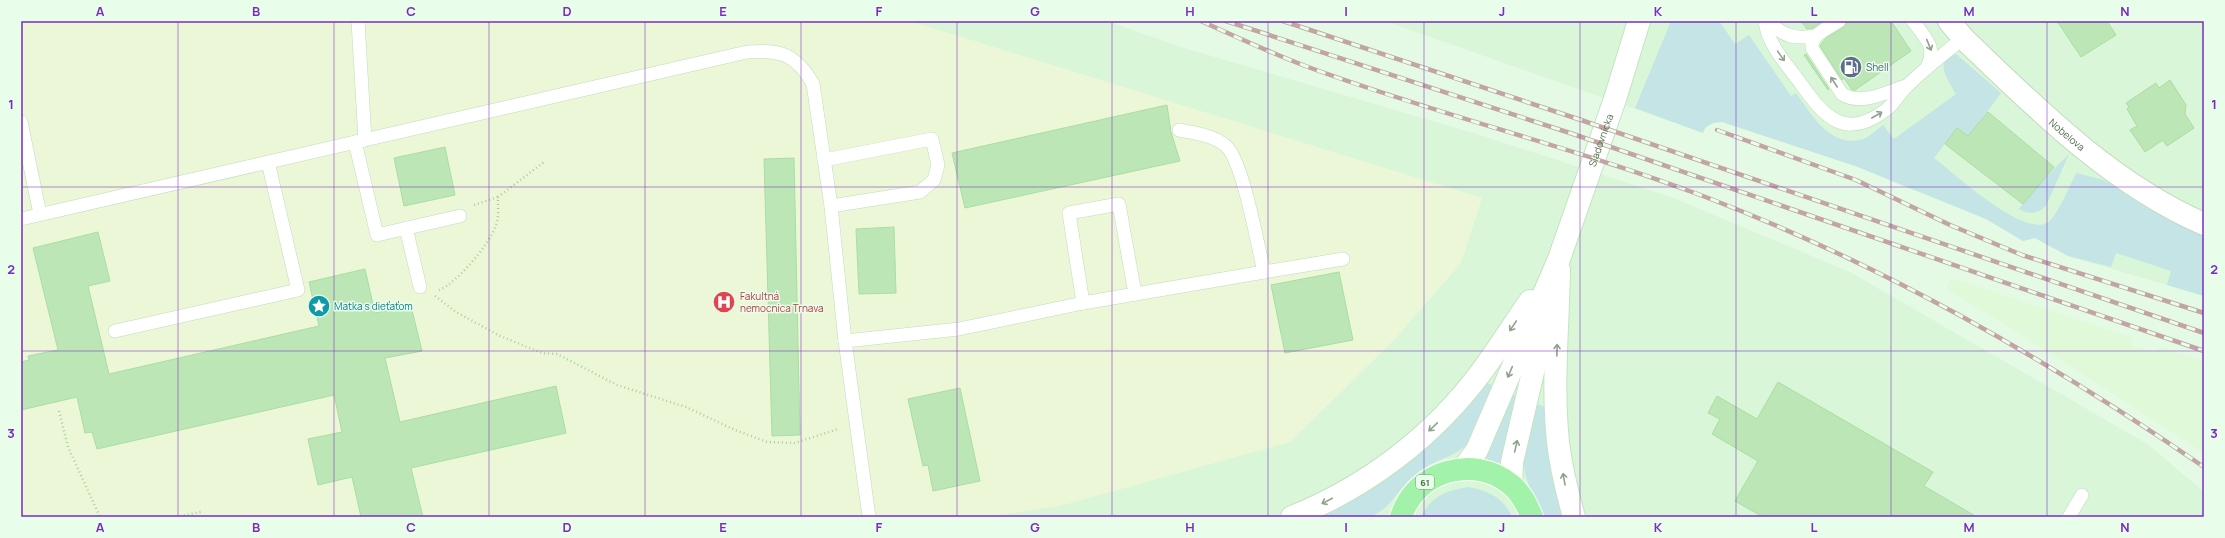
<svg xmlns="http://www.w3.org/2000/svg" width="2225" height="538" font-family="Manrope,sans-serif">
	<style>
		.residential { fill: #d9f6d9 }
		.commercial { fill: #e0f9d8 }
		.medical { fill: #ecf7d8 }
		.green { fill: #c4e4e6 }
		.building { fill: #bde6b7; stroke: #a9dea0 }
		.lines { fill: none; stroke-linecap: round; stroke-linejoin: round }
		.lane-casing { stroke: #c0dabe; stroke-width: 14 }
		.street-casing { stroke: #c0dabe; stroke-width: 24 }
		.secondary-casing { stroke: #c3e4c1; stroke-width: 24 }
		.primary-casing { stroke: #fff; stroke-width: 24 }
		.path { stroke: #a8d1a1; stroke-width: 2.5; stroke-dasharray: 1 3; stroke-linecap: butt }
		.lane { stroke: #fff; stroke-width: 13 }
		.street { stroke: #fff; stroke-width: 22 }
		.secondary { stroke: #fff; stroke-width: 22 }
		.primary { stroke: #a2f3a9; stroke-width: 22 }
		.rail-casing { stroke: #c2a4a4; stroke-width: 4.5 }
		.rail { stroke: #e9fdeb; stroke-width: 3; stroke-dasharray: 9; stroke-linecap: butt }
		.oneway { stroke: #8fa28b }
		.grid { fill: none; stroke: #7b2cbf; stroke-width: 1; stroke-opacity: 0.55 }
		.labels { text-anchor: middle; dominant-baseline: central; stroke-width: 3; stroke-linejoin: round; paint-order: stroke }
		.shield { fill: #e9fdeb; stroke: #7f9a7c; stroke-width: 1 }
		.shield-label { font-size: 9px; font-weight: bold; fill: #52704c }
		.service-label { font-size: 10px; fill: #4e5e75; stroke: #e9fdeb; text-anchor: start }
		.street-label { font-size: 10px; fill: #52704c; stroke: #e9fdeb }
		.health-label { font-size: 10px; fill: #be3a42; stroke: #e9fdeb; text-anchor: start }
		.culture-label { font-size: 10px; fill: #0d838f; stroke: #e9fdeb; text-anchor: start }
		.neatline { fill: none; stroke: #7b2cbf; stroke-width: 1.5 }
		.grid-label { font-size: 13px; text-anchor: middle; font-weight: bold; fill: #7b2cbf }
	</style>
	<rect width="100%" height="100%" fill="#e4fae5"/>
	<!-- residential -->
	<g class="residential">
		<path d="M21,21h1086l74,26 299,88 191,62 179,75 299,173 55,47v25h-2183z"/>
		<path d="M1385,21h819v275l-136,-40 -33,-18 -12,3 -37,-22 -40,-17 -41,-15 -47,-20 -111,-37 -25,-8 -9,1 -8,5 -2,5z"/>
	</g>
	<!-- commercial -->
	<path class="commercial" d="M1951,278l180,59 2,9 21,6 7,-5 43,14v92l-188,-122 -70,-42z"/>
	<!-- medical -->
	<path class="medical" d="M21,21h889l572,177 -21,65 -67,77 -104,102 -230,64 -75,11h-964z"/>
	<!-- green -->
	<g class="green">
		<path d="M1671,21h48l16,23 14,-9 42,61 5,-3c16,22 35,56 67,46 7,-2 14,-10 20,-14l11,14 62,-45c-7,-13 -24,-33 0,-40l45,39 -25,34 66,54 27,-27 -23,52c-9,8 -17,9 -27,3l4,-5 -27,-46 -39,-30 -23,30c21,16 88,78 113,65 9,-4 24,-40 29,-50l28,7 41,27 59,30v59l-37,-11 4,-14 -55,-18 -5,14 -43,-11 -33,-18 -12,3 -37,-22 -128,-52 -136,-45 -9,1 -8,5 -2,5 -68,-25z"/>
		<path d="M1483,382l9,3 -23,57c-14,16 -35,17 -52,31 -19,14 -23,34 -47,44h-57z"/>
		<path d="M1511,394l7,3 -19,67 -13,-5z"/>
		<path d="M1537,404l8,3 19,110h-21c-3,-13 -12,-24 -16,-37 -9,-25 3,-53 10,-76z"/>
		<path d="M1468,487c19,3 36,11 44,30h-91c9,-20 26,-27 47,-30z"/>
	</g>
	<!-- building -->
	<g class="building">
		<path d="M1801,21h22l-10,7 -6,1z"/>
		<path d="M1847,21h44l20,30 -56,39h-3l-8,-12 -2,2 -22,-34 6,-8 18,-11z"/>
		<path d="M2057,21h50l9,14 -35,22z"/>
		<path d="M1806,54l23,35 -1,1 -24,-35z"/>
		<path d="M2170,80l16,25 -1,9 9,14 -27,18 -4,-6 -18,12 -15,-22 7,-4 -10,-17 2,-2 -3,-4 30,-20 3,5z"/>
		<path d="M1167,105l4,27 9,29 -215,47 -13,-55z"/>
		<path d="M1988,112l66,55 -31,37 -78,-60 12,-16 11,8z"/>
		<path d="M445,147l10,48 -51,11 -10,-48z"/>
		<path d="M794,158l6,277 -28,1 -8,-277z"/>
		<path d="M894,227l2,66 -37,1 -3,-65z"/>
		<path d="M98,232l12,49 -22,5 21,88 210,-48 -10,-44 56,-13 10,44 36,-7 11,45 -37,7 15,64 156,-36 10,47 -155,35 12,49h-62l-9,-40 -34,8 -10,-46 34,-7 -8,-37 -237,54 -5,-17 -7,1 -8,-36 -56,13v-48l8,-2 -1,-4 30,-6 -25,-102z"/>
		<path d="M1339,272l14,68 -68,13 -14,-68z"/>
		<path d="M1778,382l155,90 -9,14 53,31h-214l-28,-16 23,-40 -46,-27 8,-15 -12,-6 9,-17 40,23z"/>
		<path d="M960,388l20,93 -47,10 -5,-26 -5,1 -15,-67z"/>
	</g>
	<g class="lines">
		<!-- lane casing -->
		<g class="lane-casing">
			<g id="lane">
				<path d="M358,21l7,119"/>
				<path d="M1765,21c2,23 23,45 36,63 24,34 45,57 86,25 8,-6 12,-16 20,-23 17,-17 37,-32 56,-48"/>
				<path d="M1770,21c12,16 26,18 46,15"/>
				<path d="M1839,21c-10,7 -28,13 -27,27l30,46c19,12 45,-2 64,-8"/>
				<path d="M1913,21c13,18 25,26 13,48"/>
				<path d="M21,122l19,92"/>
				<path d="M355,142l22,93 83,-19"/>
				<path d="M824,160l108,-21 6,26 -4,15 -14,12 -89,14"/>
				<path d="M21,219l726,-167c34,-2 48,1 66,32l18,122 14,135 24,176"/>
				<path d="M406,228l14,59"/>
				<path d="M1264,272l79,-13"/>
				<path d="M1083,303l-14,-90 50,-9 16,90"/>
				<path d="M115,331l183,-41 -30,-128"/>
				<path d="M845,341l114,-12 124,-26 181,-31c-6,-25 -21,-111 -38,-126 -13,-11 -31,-13 -47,-16"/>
				<path d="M2069,517l13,-22"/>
			</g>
		</g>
		<!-- street casing -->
		<g class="street-casing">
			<g id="street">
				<path id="s1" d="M1949,21l14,17c73,70 147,145 241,186"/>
			</g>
		</g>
		<!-- secondary casing -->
		<g class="secondary-casing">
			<g id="secondary">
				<path d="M1559,270c-1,57 -7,116 -1,172 3,26 9,50 16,75"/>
				<path id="s2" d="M1464,468l13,-18 82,-191 56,-160 24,-78"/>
				<path d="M1511,485l1,-23 35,-150"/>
				<path d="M1292,517c75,-30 142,-81 190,-146 17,-23 32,-47 48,-70"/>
			</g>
		</g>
		<!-- primary casing -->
		<g class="primary-casing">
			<path id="primary" d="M1401,517c14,-46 72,-63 109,-33 11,8 17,21 22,33"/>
		</g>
		<!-- path -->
		<g class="path">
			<path d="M474,205l24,-8"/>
			<path d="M439,290c18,-7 51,-46 57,-65 3,-8 2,-19 2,-28l46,-35"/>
			<path d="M435,296l21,16 44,24 42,17 15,1 60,31 69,22 49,23 32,12 28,1 43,-14"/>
			<path d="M59,411l9,36 32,70"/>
			<path d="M176,517l25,-5"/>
		</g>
		<!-- lane -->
		<use href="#lane" class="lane"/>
		<!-- street -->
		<use href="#street" class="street"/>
		<!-- secondary -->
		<use href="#secondary" class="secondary"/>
		<!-- primary -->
		<use href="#primary" class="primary"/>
		<!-- rail casing -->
		<g class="rail-casing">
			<g id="rail">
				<path d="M1201,21c35,16 70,32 107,46 130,48 265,80 395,129 181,69 342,162 501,271"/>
				<path d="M1226,21l347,113 631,217"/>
				<path d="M1283,21l295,98 626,214"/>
				<path d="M1717,130l139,50 94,45 72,30 182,58"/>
			</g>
		</g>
		<!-- rail -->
		<use href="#rail" class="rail"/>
	</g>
	<!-- one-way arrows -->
	<defs><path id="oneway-shaft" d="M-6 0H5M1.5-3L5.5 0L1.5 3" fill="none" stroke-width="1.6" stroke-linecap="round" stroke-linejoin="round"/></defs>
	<g class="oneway">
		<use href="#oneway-shaft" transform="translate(1929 45) rotate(68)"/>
		<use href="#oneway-shaft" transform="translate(1781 56) rotate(55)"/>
		<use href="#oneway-shaft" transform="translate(1834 82) rotate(-123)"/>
		<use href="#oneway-shaft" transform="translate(1877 115) rotate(-30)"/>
		<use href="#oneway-shaft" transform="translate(1513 326) rotate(124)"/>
		<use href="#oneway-shaft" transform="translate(1557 350) rotate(-89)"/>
		<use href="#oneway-shaft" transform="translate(1510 372) rotate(113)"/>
		<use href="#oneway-shaft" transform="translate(1433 427) rotate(136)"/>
		<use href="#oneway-shaft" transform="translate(1516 446) rotate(-77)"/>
		<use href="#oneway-shaft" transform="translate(1564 479) rotate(-100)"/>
		<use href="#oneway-shaft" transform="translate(1327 501) rotate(152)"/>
	</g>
	<!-- grid -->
	<path class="grid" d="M178,21v496M334,21v496M489,21v496M645,21v496M801,21v496M957,21v496M1112,21v496M1268,21v496M1424,21v496M1580,21v496M1736,21v496M1891,21v496M2047,21v496M21,187h2183M21,351h2183"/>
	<!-- icons -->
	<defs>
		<g id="fuel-disc" transform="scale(1.15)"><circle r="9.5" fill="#5c6f8a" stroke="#e9fdeb"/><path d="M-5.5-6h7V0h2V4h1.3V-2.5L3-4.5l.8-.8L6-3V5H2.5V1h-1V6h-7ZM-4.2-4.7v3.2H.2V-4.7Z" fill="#fff"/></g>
		<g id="hospital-disc" transform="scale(1.15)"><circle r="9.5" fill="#e0444e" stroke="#e9fdeb"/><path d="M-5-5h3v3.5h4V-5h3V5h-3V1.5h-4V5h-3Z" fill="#fff"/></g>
		<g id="sight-disc" transform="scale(1.15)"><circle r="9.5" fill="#0f9aa8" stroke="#e9fdeb"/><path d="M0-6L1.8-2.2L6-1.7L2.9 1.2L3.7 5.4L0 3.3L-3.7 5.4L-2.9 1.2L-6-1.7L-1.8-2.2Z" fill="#fff"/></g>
	</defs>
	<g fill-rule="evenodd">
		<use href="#fuel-disc" x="1851" y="67"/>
		<use href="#hospital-disc" x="724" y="302"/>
		<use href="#sight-disc" x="319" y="306"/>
	</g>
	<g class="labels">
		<!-- shield labels -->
		<rect class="shield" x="1416" y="475" width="18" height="14" rx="3"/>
		<g class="shield-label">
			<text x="1425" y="482">61</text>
		</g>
		<!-- service labels -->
		<g class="service-label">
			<text x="1866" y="67">Shell</text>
		</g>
		<!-- street labels -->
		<g class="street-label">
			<text stroke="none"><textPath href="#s1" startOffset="164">Nobelova</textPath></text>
			<text stroke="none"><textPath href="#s2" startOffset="356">Sladovnícka</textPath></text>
		</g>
		<!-- health labels -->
		<g class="health-label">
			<text x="740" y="296">Fakultná<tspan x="740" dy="12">nemocnica Trnava</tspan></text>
		</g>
		<!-- culture labels -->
		<g class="culture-label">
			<text x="334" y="306">Matka s dieťaťom</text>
		</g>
	</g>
	<!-- border -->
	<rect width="2225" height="538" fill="none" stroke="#e9fdeb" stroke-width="44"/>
	<rect x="22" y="22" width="2181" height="494" class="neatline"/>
	<g class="grid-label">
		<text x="100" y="16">A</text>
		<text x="256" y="16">B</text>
		<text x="411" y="16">C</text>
		<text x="567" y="16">D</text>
		<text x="723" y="16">E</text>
		<text x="879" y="16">F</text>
		<text x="1035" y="16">G</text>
		<text x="1190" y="16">H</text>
		<text x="1346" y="16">I</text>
		<text x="1502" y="16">J</text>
		<text x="1658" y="16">K</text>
		<text x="1814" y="16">L</text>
		<text x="1969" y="16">M</text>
		<text x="2125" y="16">N</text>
		<text x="11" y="109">1</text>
		<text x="2214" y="109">1</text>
		<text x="11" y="274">2</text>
		<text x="2214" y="274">2</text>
		<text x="11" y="438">3</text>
		<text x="2214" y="438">3</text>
		<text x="100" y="532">A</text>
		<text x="256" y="532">B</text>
		<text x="411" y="532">C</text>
		<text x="567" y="532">D</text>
		<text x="723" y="532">E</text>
		<text x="879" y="532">F</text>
		<text x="1035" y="532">G</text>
		<text x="1190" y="532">H</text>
		<text x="1346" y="532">I</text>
		<text x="1502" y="532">J</text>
		<text x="1658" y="532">K</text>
		<text x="1814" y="532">L</text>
		<text x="1969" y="532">M</text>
		<text x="2125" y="532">N</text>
	</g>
</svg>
